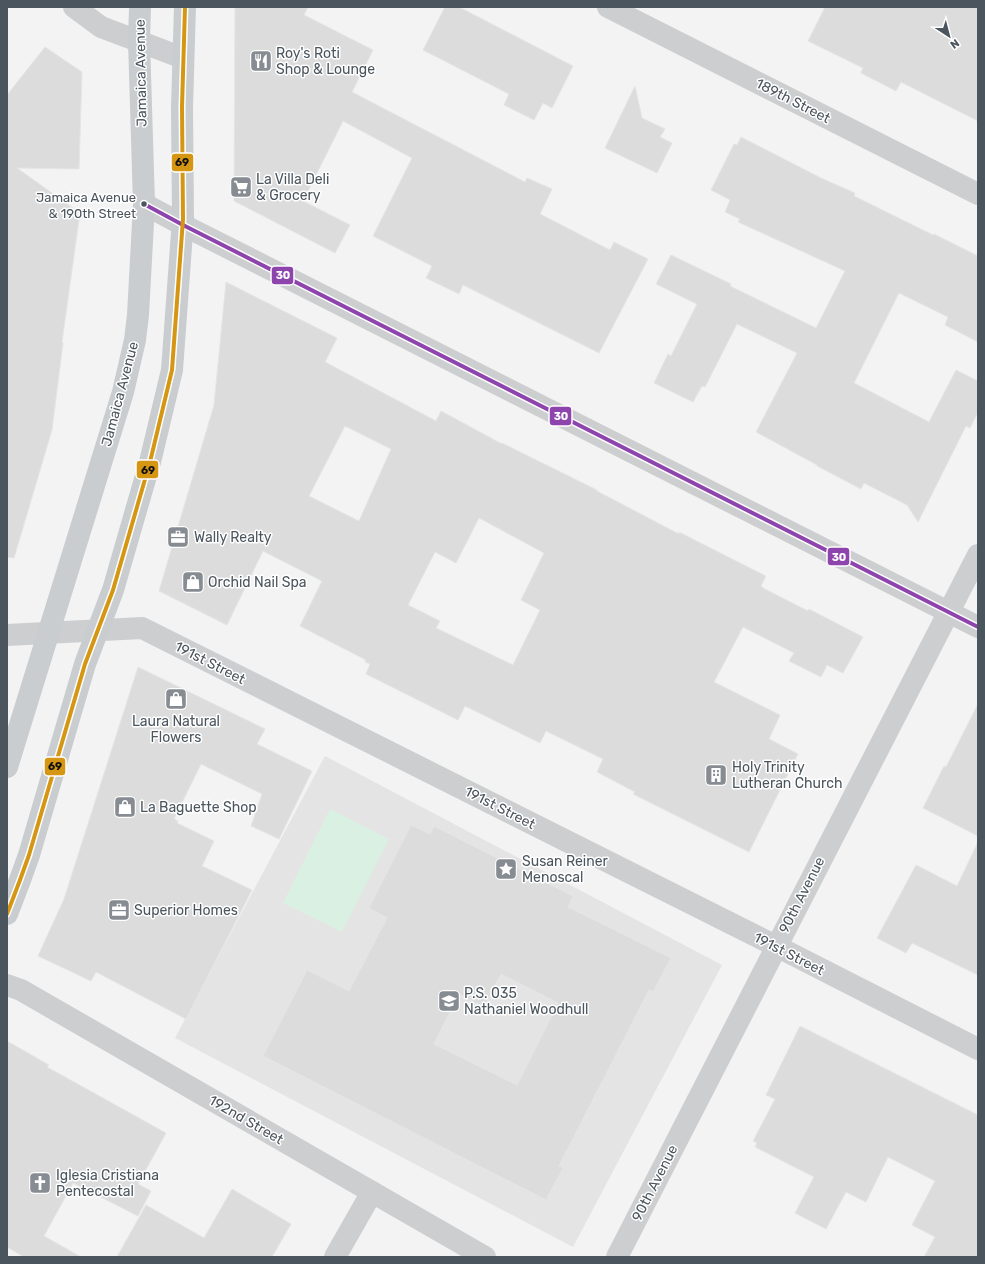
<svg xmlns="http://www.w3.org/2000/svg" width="985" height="1264" font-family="Rubik,sans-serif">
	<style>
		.education { fill: #e5e4e4 }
		.green { fill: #d9f0e2 }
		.building { fill: #dcdcdd; stroke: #e4e5e6; fill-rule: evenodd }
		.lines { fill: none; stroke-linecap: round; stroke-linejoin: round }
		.minor { stroke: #cdced0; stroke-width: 22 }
		.primary { stroke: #c9cdcf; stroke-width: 22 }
		.bus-1-casing { stroke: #fff; stroke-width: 7 }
		.bus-2-casing { stroke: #fff; stroke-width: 7 }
		.bus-1 { stroke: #8e44ad; stroke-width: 4 }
		.bus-2 { stroke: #d59613; stroke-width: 4 }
		.bus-dot { fill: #4b555e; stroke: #fff; stroke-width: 1.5 }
		.labels { text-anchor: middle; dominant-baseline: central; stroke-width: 3; stroke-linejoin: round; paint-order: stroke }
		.bus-label { font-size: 13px; fill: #4b555e; stroke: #fff; text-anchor: end }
		.poi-label { font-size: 14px; fill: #4b555e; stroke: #fff; text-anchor: start }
		.street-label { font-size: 14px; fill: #4b555e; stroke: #fff }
		.line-badge { stroke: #fff; stroke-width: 1.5 }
		.badge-label { font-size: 11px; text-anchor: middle; font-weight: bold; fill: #fff }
		.pale-badge-label { font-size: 11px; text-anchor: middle; font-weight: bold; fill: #111 }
	</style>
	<rect width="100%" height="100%" fill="#f3f3f3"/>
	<!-- education -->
	<path class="education" d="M325,756l397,209 -149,282 -398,-209z"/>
	<!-- green -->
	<path class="green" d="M330,809l59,30 -47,93 -59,-29z"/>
	<!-- building -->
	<g class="building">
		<path d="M235,7h73l-4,8 69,35 -21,42 173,90 2,-4 25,11 -12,25 70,36 4,-8 34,17 -49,94 -136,-68 -4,9 -33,-16 6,-12 -59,-30 39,-78 -69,-37 -40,80 47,24 -15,28 -101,-52z"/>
		<path d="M445,7h14l114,59 -21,42 -9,-5 -9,17 -30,-15 5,-11 -86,-44z"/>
		<path d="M825,7h153v114l-77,-39 -5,9 -35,-18 2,-5 -55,-27z"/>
		<path d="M45,47l37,25 -3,97 -62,-1 63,45 -18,129 1,1 -11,87 -38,128 -7,-1v-462z"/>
		<path d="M635,86l7,32 23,11 -5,8 12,6 -15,30 -52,-25z"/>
		<path d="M741,137l80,41 34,15 -1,3 79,39 1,-1 44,22v86l-33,-17 3,-8 -49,-24 -45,90 75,39 27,-52 22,11v31l-8,16 -4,-2 -48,96 -11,-17 -43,-22 -3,6 -44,-23v-1l-61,-33 41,-79 -60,-29 -32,63 -3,-1 -9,16 -39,-19 14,-29 3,2 26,-52 -41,-20 15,-29 60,29 -1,2 86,42 29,-57 -107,-49 2,-3 -15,-7 5,-12 -19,-10 23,-46 3,1z"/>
		<path d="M226,282l111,56 -12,24 111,59 5,-10 61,33v-1l95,47v1l82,43v-2l59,30 28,14 -5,10 2,2 45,23 1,-2 54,28 -20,36 -16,-8 -6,12 -32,-16 5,-8 -51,-26 -29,55 66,33 -11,24 29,15 -49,98 -116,-58 2,-2 -38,-20 6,-13 -57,-28 -6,12 -75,-37 -7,14 -92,-46 4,-10 -5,-2 1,-2 -66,-34 22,-45 -59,-30 -36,74 -68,-34 55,-186zM345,426l46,23 -32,72 -50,-25zM479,518l65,35 -23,47 19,10 -27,55 -77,-37 4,-7 -32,-16 27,-53 21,11z"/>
		<path d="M138,667l127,62 -8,15 55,27 -33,68 -28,-13 11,-32 -61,-30 -27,55 4,2 -1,2 37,18 -12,25 50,24 -66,129 -90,-47 -5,9 -53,-25 26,-57z"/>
		<path d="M978,704v132l-55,-28 21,-42 2,1z"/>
		<path d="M411,825l19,9 4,-8 139,70 -5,11 103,51 -18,34 -4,-2 -90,176 4,2 -17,32 -283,-144 44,-86 42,21 38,-73 -18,-10zM501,974l57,29 -41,82 -83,-41 25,-50 25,13z"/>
		<path d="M978,842v133l-66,-32 -6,10 -29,-15 39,-73 41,21z"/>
		<path d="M800,1026l178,89v142h-54l11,-20 -23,-12 23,-44 -47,-24 -22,45 -20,-10 -20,37 -31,-16 19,-36 -59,-30 2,-4 -4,-2 22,-42 -9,-4z"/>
		<path d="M7,1041l42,24 -2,2 119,66 -28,51 13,7 -13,25 -65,-33 -29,53 37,21h-57l-17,-10z"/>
		<path d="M232,1189l59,35 -19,33h-155l29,-52 58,33z"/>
	</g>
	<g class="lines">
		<!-- minor -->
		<g class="minor">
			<path d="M74,7l27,20 82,31"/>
			<path d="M608,7l370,187"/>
			<path d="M144,204l39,21 795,402"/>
			<path d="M7,635l135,-7 634,318 202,103"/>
			<path d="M7,985l14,5 464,267"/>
			<path d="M335,1257l37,-65"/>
			<path d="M617,1257l361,-702"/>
		</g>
		<!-- primary -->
		<g class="primary">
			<path d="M7,767l116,-375 12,-52 3,-25 6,-111 -5,-163 1,-34"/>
			<path d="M7,914l13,-34 9,-25 56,-191 28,-74 37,-128 22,-92 11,-151 -1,-112 3,-100"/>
		</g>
		<!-- bus-1 casing -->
		<g class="bus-1-casing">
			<path id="bus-1" d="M144,204l39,21 795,402"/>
		</g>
		<!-- bus-2 casing -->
		<g class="bus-2-casing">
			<path id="bus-2" d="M7,914l13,-34 9,-25 56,-191 28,-74 37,-128 22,-92 11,-151 -1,-112 3,-100"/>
		</g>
		<!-- bus-1 -->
		<use href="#bus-1" class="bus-1"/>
		<!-- bus-2 -->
		<use href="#bus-2" class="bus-2"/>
	</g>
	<!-- icons -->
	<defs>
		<g id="restaurant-square" transform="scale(1.15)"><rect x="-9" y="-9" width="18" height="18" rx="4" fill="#868c92" stroke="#fff"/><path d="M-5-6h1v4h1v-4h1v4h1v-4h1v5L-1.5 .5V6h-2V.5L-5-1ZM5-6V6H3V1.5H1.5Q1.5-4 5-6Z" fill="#fff"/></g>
		<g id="supermarket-square" transform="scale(1.15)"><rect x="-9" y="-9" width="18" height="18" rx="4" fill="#868c92" stroke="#fff"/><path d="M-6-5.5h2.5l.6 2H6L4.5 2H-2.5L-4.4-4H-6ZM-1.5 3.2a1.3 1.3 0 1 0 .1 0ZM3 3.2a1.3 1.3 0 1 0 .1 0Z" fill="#fff"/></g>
		<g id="office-square" transform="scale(1.15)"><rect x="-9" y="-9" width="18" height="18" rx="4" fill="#868c92" stroke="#fff"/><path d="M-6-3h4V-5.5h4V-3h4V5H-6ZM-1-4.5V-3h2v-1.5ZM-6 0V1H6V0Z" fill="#fff"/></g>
		<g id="shop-square" transform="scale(1.15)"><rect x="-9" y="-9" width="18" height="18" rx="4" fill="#868c92" stroke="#fff"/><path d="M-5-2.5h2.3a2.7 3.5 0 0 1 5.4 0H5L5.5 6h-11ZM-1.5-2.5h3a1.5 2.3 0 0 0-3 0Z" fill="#fff"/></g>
		<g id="building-square" transform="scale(1.15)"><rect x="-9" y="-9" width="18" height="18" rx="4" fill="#868c92" stroke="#fff"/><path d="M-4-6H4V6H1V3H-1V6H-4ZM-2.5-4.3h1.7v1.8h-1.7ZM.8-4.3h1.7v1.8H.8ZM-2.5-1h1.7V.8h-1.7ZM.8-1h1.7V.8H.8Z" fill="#fff"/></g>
		<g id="sight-square" transform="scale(1.15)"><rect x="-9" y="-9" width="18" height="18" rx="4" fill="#868c92" stroke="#fff"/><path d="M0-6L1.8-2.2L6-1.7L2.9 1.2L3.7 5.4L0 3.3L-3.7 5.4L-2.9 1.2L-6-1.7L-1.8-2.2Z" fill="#fff"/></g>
		<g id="school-square" transform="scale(1.15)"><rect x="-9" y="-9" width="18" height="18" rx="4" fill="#868c92" stroke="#fff"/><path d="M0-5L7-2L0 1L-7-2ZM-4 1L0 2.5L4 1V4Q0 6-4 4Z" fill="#fff"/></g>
		<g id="church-square" transform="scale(1.15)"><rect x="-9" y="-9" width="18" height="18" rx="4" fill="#868c92" stroke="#fff"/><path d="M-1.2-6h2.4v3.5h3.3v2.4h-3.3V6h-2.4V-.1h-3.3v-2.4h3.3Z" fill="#fff"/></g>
	</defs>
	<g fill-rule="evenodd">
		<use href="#restaurant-square" x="261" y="61"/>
		<use href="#supermarket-square" x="241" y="187"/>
		<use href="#office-square" x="178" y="537"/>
		<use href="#shop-square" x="193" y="582"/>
		<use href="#shop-square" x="176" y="699"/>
		<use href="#building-square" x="716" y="775"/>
		<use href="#shop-square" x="125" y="807"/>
		<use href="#sight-square" x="506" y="869"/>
		<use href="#office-square" x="119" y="910"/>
		<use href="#school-square" x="449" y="1001"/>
		<use href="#church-square" x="40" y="1183"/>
	</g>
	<!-- markers -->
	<circle class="bus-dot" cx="144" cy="204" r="3.5"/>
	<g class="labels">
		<!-- bus labels -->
		<g class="bus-label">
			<text x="136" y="197">Jamaica Avenue<tspan x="136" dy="16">&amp; 190th Street</tspan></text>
		</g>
		<!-- poi labels -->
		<g class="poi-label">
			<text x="276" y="53">Roy's Roti<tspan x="276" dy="16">Shop &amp; Lounge</tspan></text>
			<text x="256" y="179">La Villa Deli<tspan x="256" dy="16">&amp; Grocery</tspan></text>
			<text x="194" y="537">Wally Realty</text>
			<text x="208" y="582">Orchid Nail Spa</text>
			<text x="176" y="721" text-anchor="middle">Laura Natural<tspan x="176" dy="16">Flowers</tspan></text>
			<text x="732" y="767">Holy Trinity<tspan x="732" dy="16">Lutheran Church</tspan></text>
			<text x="140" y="807">La Baguette Shop</text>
			<text x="522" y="861">Susan Reiner<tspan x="522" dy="16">Menoscal</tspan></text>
			<text x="134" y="910">Superior Homes</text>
			<text x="464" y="993">P.S. 035<tspan x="464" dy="16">Nathaniel Woodhull</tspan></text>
			<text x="56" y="1175">Iglesia Cristiana<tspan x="56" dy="16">Pentecostal</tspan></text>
		</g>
		<!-- street labels -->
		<g class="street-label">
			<text transform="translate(141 73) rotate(-91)">Jamaica Avenue</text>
			<text transform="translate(793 101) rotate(27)">189th Street</text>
			<text transform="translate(120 394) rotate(-75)">Jamaica Avenue</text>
			<text transform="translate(210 663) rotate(27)">191st Street</text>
			<text transform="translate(500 808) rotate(27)">191st Street</text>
			<text transform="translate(802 895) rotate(-63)">90th Avenue</text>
			<text transform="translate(789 954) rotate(27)">191st Street</text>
			<text transform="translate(246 1120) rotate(30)">192nd Street</text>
			<text transform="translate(655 1183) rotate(-63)">90th Avenue</text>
		</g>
	</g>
	<g class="line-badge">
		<rect x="171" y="153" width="23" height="19" rx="4" fill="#d59613"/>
		<rect x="271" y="266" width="23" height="19" rx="4" fill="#8e44ad"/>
		<rect x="549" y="406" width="23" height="20" rx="4" fill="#8e44ad"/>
		<rect x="136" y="460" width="23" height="19" rx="4" fill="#d59613"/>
		<rect x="827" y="547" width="23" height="19" rx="4" fill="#8e44ad"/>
		<rect x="44" y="757" width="22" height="19" rx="4" fill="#d59613"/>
	</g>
	<g class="badge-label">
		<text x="283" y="279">30</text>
		<text x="561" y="420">30</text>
		<text x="839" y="561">30</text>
	</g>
	<g class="pale-badge-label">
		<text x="182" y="166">69</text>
		<text x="148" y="474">69</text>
		<text x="55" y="770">69</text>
	</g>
	<!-- border -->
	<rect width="985" height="1264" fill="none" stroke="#4b555e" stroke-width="16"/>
	<!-- north arrow -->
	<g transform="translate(949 36) rotate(144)" stroke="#ffffff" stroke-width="3" paint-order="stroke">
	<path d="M0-3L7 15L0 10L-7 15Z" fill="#4b555e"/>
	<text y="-6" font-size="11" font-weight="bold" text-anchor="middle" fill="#4b555e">N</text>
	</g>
</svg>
